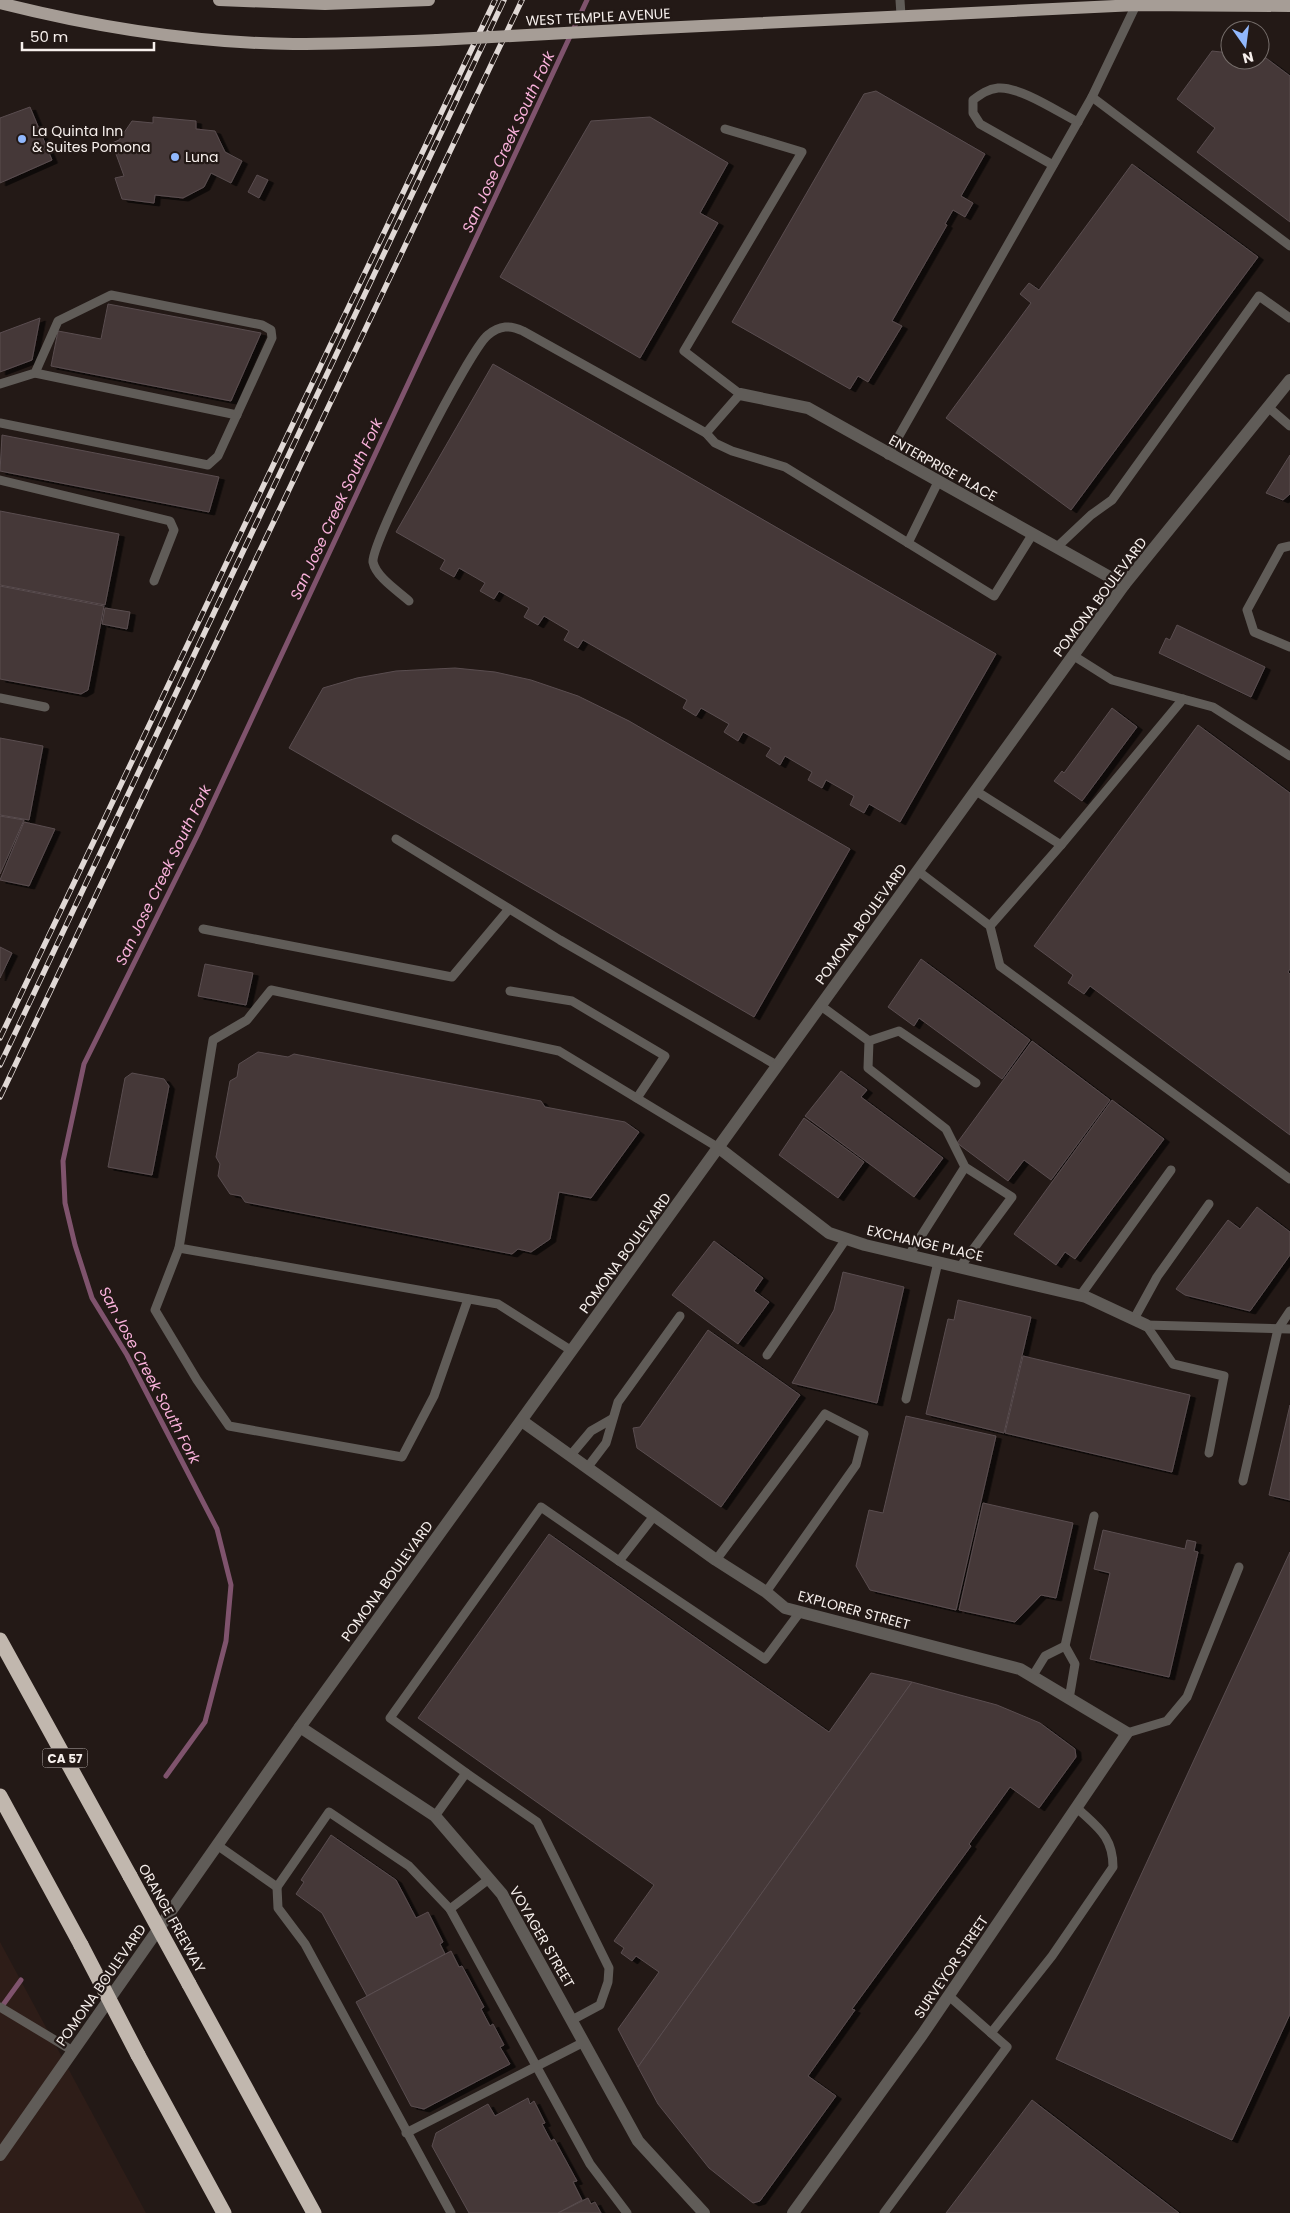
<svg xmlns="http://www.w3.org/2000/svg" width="1290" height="2213" font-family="Poppins,sans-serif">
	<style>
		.built { fill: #2e1d18 }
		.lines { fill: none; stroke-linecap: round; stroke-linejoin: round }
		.stream { stroke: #7f536d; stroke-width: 5 }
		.building { fill: #443839; stroke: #5a4d4f; filter: url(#shadow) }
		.service { stroke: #605c58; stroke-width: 9 }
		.minor { stroke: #605c58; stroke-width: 12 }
		.tertiary { stroke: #605c58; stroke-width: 12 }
		.primary { stroke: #a69d96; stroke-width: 12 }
		.motorway { stroke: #c1b7ae; stroke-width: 15 }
		.rail-casing { stroke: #e0d8d5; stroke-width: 5.5 }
		.rail { stroke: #231916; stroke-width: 4; stroke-dasharray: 11; stroke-linecap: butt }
		.primary-bridge { stroke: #a69d96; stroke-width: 12 }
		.motorway-bridge { stroke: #c1b7ae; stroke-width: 15 }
		.poi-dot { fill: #91b8fd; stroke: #231916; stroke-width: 2 }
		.labels { text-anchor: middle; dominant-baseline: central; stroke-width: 4.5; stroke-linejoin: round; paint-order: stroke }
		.shield { fill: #231916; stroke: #b7afac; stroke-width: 1 }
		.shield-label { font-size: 12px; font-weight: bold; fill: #f6efec }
		.street-label { font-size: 14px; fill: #f6efec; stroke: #231916 }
		.poi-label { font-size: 14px; fill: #f6efec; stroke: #231916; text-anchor: start }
		.water-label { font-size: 15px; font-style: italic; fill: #f9b1db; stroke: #231916 }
	</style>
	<defs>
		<filter id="shadow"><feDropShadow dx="5.5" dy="3" stdDeviation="0" flood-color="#0009"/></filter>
	</defs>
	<rect width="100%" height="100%" fill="#231916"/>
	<!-- built -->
	<path class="built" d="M0,1942l146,271h-146z"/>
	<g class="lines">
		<!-- stream -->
		<g class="stream">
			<path d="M166,1776l39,-54 21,-81 5,-56 -14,-56 -90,-174 -35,-57 -17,-53 -10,-42 -2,-42 21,-97 114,-230 389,-834"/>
			<path d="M0,2009l21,-29"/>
		</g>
	</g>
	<!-- building -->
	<g class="building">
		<path d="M1212,51l18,2v7l36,-2 24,18v146l-93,-70 18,-24 -38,-29z"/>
		<path d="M876,91l109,63 -24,42 12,7 -8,14 -12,-7 -8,14 2,1 -55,96 10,5 -34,56 -10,-6 -8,13 -118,-67 132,-228z"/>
		<path d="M30,107l22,53 -52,23v-65z"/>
		<path d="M153,117l43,4v8l19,2 10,21 17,9 -11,22 -20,-10 -7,14 -21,11 -28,-3 -1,8 -32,-4 -7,-21 9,-2 -12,-33 7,-3 13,-19 21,2z"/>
		<path d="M650,117l78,46 -28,50 18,10 -78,135 -140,-81 91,-156z"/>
		<path d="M1132,164l126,93 -187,253 -125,-92 85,-115 -11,-9 9,-11 10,7z"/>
		<path d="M257,175l11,5 -9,18 -11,-6z"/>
		<path d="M108,304l153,29 -30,68 -180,-35 7,-35 43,8z"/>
		<path d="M40,318l-8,42 -32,12v-39z"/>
		<path d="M493,364l503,290 -96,168 -31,-18 -5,9 -14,-8 4,-9 -28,-16 -4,8 -14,-8 4,-8 -27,-16 -5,9 -14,-9 5,-8 -28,-16 -5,9 -14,-9 5,-8 -28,-16 -5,8 -13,-8 4,-8 -104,-60 -5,8 -14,-8 5,-9 -25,-15 -6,9 -14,-8 5,-9 -30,-17 -5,8 -14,-8 5,-8 -26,-15 -5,9 -14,-8 5,-9 -49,-28z"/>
		<path d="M2,435l217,42 -10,35 -209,-41z"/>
		<path d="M1290,455v39l-7,6 -17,-7z"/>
		<path d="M0,511l119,23 -14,71 -105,-20z"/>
		<path d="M0,586l104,20 -16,84 -7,4 -81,-15z"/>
		<path d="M105,608l25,4 -3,17 -25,-5z"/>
		<path d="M1177,625l88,42 -14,30 -92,-44 7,-15 4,2z"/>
		<path d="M455,668l40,4 36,8 47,16 51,25 221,128 -96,168 -465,-269 34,-60 34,-10 39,-7z"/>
		<path d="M1112,708l25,19 -55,74 -28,-20 8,-10 2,2z"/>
		<path d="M1198,725l92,68v176l-2,3 2,2v161l-200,-149 -6,8 -16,-11 5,-8 -39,-29z"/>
		<path d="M0,738l43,8 -14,74 -29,-5z"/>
		<path d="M0,816l24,4 -24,54z"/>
		<path d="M24,822l31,7 -26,57 -29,-6z"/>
		<path d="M0,947l12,6 -12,25z"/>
		<path d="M921,959l109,81 -28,39 -83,-61 -5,8 -26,-19z"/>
		<path d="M205,964l48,9 -7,32 -48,-9z"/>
		<path d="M1032,1041l78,59 -59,80 -27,-20 -16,21 -51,-38z"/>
		<path d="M258,1052l30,5 6,-3 247,47 4,6 80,15 14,10 -48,66 -32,-6 -9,47 -19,13 -13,-3 -6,5 -267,-52 -4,-6 -11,-2 -12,-18 2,-12 -4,-7 14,-76 7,-4 2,-13z"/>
		<path d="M841,1071l26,19 -6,7 82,61 -29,39 -109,-81z"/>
		<path d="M132,1073l32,6 5,7 -17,89 -44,-8 17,-89z"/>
		<path d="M1112,1100l52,39 -89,120 -10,-7 -9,13 -42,-31z"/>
		<path d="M804,1118l60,44 -26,36 -59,-43z"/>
		<path d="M1257,1207l33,25v23l-40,56 -65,-16 -9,-6 52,-69 12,9z"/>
		<path d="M714,1241l49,37 -9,13 15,11 -31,42 -66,-49z"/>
		<path d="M843,1272l61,15 -27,116 -85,-20 42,-73z"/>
		<path d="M958,1300l73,17 -27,116 -78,-19 22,-95 6,1z"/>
		<path d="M708,1330l92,65 -79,112 -84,-59 -4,-20 7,-1z"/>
		<path d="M1023,1356l167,39 -18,77 -167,-39z"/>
		<path d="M1290,1405v95l-21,-5z"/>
		<path d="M906,1416l90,20 -40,174 -86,-20 -14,-24 13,-56 14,3z"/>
		<path d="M983,1503l90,20 -17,75 -15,-3 -26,27 -56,-12z"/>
		<path d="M1103,1530l82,19 2,-9 9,2 -2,9 4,1 -29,125 -79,-18 20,-86 -16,-4z"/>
		<path d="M549,1534l280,198 42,-59 41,9 -274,385 -20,-38 41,-57 -23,-16 -4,5 -11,-8 3,-5 -10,-7 40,-56 -236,-167z"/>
		<path d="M1290,1552v462l-58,126 -176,-81z"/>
		<path d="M912,1682l85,23 43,18 35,26 1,8 -37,51 -29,-21 -41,57 2,2 -119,163 3,1 -47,66 28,20 -76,105 -7,2 -44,-35 -51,-64 -20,-37z"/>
		<path d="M331,1835l65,45 20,38 12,-6 15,30 -3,2 5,10 -78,42 -45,-83 -26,-19 8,-12 -3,-2z"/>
		<path d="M451,1951l8,16 3,-1 22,41 -3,2 9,17 3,-2 11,21 -4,2 10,17 -86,45 -13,-3 -55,-104z"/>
		<path d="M528,2098l2,6 4,-3 11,22 -3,1 9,17 3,-2 23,42 -4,1 9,18 -24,13h-89l-37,-67 4,-13 52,-29 7,12z"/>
		<path d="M1032,2100l147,113h-233z"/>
		<path d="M588,2198l3,6 4,-2 6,11h-43z"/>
	</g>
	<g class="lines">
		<!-- service -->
		<g class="service">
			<path d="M900,0l1,15"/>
			<path d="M1092,97l198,149"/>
			<path d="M725,129l77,23 -118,199 56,43 -34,39 9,10 17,8 53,16 209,129 38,-61"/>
			<path d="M1053,165l-73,-41 -7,-11v-13c8,-6 15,-11 25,-12 21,-2 60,24 80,34"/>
			<path d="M35,373l202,42"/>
			<path d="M0,384l35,-11 23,-52 53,-26 151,30 9,5 1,8 -54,118 -10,9 -208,-42"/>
			<path d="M1268,407l22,19"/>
			<path d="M888,455l204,-358 44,-92"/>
			<path d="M0,480l170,41 4,9 -20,51"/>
			<path d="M908,543l30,-61"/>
			<path d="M1290,546l-9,2 -34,62 7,22 36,15"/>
			<path d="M1056,548l35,-33 21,-15 147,-204 31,22"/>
			<path d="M409,601c-11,-10 -33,-24 -36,-39 -2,-20 97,-214 115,-227 12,-10 22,-10 35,-4l183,102"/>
			<path d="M1074,656l38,24 101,27 77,49"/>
			<path d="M0,698l45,9"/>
			<path d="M976,791l85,54 -71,81"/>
			<path d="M396,839l164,101 218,126"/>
			<path d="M1061,845l122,-146"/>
			<path d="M918,871l72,55 10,40 290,213"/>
			<path d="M203,929l249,48 57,-68"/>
			<path d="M510,991l62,10 93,55 -28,42"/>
			<path d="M821,1006l48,35 -1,27 78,61 19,38 47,30 -52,70"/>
			<path d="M869,1041l30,-10 77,52"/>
			<path d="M179,1248l-24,62 42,70 32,46 173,31 32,-61 34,-97"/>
			<path d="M909,1255l56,-88"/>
			<path d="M1080,1296l91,-126"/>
			<path d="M1134,1319l23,-42 52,-73"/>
			<path d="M1146,1325l27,39 51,12 -15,77"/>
			<path d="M1146,1325l144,4"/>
			<path d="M572,1351l-74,-47 -319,-56 34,-208 34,-20 24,-30 288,61 160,97"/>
			<path d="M767,1355l79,-116"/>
			<path d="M906,1399l32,-137"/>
			<path d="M570,1456l21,-25 21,-12"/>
			<path d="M587,1468l19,-25 12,-41 62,-86"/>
			<path d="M1243,1481l35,-152 12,-18"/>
			<path d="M716,1560l109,-146 39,20 -8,31 -90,127"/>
			<path d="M619,1561l146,98 35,-47"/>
			<path d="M1065,1646l29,-130"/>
			<path d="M1032,1677l13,-21 20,-10 10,18 -6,35"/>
			<path d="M1127,1733l40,-12 20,-24 52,-130"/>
			<path d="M466,1773l71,49 72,146 -1,14 -8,23 -28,15"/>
			<path d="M435,1816l31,-43 -76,-55 151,-211 78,54 35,-45"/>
			<path d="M217,1845l60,42 52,-75 80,54 41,43 140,255 37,49"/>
			<path d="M277,1887l1,21 27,36 146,269"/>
			<path d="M450,1909l39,-30"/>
			<path d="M0,2007l73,44"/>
			<path d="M991,2033l61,-77 61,-89c0,-31 -16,-40 -36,-59"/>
			<path d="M406,2133l178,-91"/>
			<path d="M884,2213l123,-166 -58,-51"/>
		</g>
		<!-- minor -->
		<g class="minor">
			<path d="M740,394l68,14 316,177"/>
			<path d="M719,1148l110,85 36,12 221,52 60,28"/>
			<path d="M522,1421l194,139 50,32 19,16 235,61 107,64 -205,302 -129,178"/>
			<path d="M300,1727l135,89 67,78 136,247 66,72"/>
		</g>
		<!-- tertiary -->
		<path class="tertiary" d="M0,2155l300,-428 824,-1142 166,-205"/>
		<!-- primary -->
		<g class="primary">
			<path d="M219,0l106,4 104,-4"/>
			<path d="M0,3c95,24 195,40 293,41 48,0 96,-2 144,-4"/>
			<path d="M639,29l497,-24 154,1"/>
		</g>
		<!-- motorway -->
		<g class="motorway">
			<path d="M0,1640l130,236"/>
			<path d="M0,1796l81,149"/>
			<path d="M189,1984l125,229"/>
			<path d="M138,2055l86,158"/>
		</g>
		<!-- rail casing -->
		<g class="rail-casing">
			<g id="rail">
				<path d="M0,1038l495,-1038"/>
				<path d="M0,1065l504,-1065"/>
				<path d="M0,1097l522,-1097"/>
			</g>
		</g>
		<!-- rail -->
		<use href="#rail" class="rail"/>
		<!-- primary-bridge -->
		<path class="primary-bridge" d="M437,40l202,-11"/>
		<!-- motorway-bridge -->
		<g class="motorway-bridge">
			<path d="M130,1876l59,108"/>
			<path d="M81,1945l57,110"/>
		</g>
	</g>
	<!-- markers -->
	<g class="poi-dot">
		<circle cx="22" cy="139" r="5"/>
		<circle cx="175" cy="157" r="5"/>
	</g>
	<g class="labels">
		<!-- shield labels -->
		<rect class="shield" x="42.5" y="1748.5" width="45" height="19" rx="4"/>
		<g class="shield-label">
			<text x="65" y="1758">CA 57</text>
		</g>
		<!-- street labels -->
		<g class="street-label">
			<text transform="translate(598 17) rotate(-3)">WEST TEMPLE AVENUE</text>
			<text transform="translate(943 468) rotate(29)">ENTERPRISE PLACE</text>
			<text transform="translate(1100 597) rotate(-53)">POMONA BOULEVARD</text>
			<text transform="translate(861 924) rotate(-54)">POMONA BOULEVARD</text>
			<text transform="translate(925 1243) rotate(13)">EXCHANGE PLACE</text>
			<text transform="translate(625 1253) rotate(-54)">POMONA BOULEVARD</text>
			<text transform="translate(387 1581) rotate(-54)">POMONA BOULEVARD</text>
			<text transform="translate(854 1610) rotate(15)">EXPLORER STREET</text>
			<text transform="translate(172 1918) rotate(61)">ORANGE FREEWAY</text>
			<text transform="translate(542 1937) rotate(60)">VOYAGER STREET</text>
			<text transform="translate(951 1967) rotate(-56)">SURVEYOR STREET</text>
			<text transform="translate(101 1985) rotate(-55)">POMONA BOULEVARD</text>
		</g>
		<!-- poi labels -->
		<g class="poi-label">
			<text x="32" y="131">La Quinta Inn<tspan x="32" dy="16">&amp; Suites Pomona</tspan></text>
			<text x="185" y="157">Luna</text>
		</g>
		<!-- water labels -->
		<g class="water-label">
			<text transform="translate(508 142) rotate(-65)">San Jose Creek South Fork</text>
			<text transform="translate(336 509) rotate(-65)">San Jose Creek South Fork</text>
			<text transform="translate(163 875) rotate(-64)">San Jose Creek South Fork</text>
			<text transform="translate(150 1375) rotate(62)">San Jose Creek South Fork</text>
		</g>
	</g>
	<!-- north arrow -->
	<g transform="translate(1245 45) rotate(166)"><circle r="24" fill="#231916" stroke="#776f6c"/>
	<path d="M0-4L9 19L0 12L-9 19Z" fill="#91b8fd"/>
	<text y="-8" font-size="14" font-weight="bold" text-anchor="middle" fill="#f6efec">N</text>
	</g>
	<!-- scale -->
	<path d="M22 42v8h132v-8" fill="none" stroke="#f6efec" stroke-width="2.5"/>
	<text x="30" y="42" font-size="15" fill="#f6efec" stroke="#231916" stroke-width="4" paint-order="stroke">50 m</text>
</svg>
